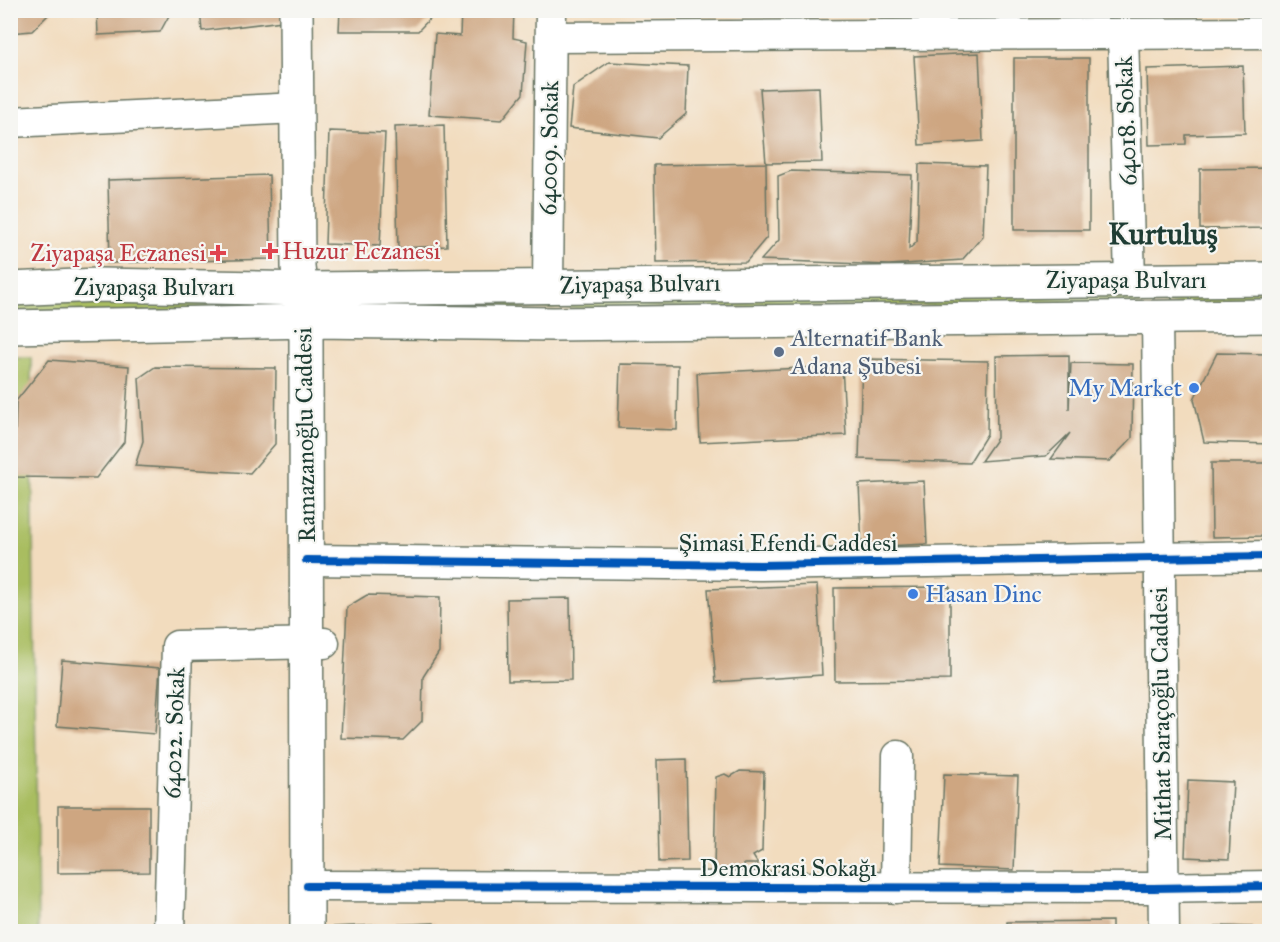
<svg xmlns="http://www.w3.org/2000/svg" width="1280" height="942" font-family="'IM FELL Great Primer',serif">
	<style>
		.green { fill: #a9bd61; stroke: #647d4a; stroke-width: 1.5 }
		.building { fill: #cea681 }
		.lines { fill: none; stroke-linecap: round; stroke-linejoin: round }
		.minor-casing { stroke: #697564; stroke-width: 33 }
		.major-casing { stroke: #697564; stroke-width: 36 }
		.minor { stroke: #fff; stroke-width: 30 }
		.major { stroke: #fff; stroke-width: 33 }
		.cycleway-casing { stroke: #f6f6f2; stroke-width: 11 }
		.cycleway { stroke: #0057b8; stroke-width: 8 }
		.health-dot { fill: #e0444e; stroke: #f6f6f2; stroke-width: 2 }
		.service-dot { fill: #5c6f8a; stroke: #f6f6f2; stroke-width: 2 }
		.shop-dot { fill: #3f7fe0; stroke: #f6f6f2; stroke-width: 2 }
		.labels { text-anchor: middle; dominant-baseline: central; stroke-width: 4.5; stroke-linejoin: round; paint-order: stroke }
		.street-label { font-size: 24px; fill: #1f3d34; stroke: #f6f6f2 }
		.health-label { font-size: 24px; fill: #be3a42; stroke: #f6f6f2; text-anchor: start }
		.service-label { font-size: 24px; fill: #4e5e75; stroke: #f6f6f2; text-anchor: start }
		.shop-label { font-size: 24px; fill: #366cbe; stroke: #f6f6f2; text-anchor: end }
		.district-label { font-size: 30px; font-weight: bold; fill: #1f3d34; stroke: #f6f6f2 }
	</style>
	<rect width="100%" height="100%" fill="#f6f6f2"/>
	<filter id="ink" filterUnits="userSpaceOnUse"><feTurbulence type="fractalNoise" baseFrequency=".0167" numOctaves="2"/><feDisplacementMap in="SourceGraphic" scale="12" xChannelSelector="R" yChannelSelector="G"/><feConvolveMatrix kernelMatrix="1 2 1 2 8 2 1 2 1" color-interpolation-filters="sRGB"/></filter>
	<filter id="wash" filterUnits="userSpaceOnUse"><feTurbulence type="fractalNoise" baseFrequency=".008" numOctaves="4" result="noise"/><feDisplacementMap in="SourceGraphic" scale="24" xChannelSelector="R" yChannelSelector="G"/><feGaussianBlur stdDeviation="1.35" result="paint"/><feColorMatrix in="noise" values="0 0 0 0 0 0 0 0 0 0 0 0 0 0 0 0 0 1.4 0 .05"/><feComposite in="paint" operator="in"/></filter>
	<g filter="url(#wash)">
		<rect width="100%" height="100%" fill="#f2dcbe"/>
		<!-- green -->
		<g class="green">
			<path d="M1269,290l1,14 -923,6 -1,-13z"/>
			<path d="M10,297h272l1,13 -272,4z"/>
			<path d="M10,357h21l7,575 -28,-1z"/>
		</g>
		<g id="blocks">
			<!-- building -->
			<g class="building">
				<path d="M10,10h43l-21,21 -22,2z"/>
				<path d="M97,10h75l-12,22 -62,3z"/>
				<path d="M200,10h82v11l-80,10z"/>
				<path d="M340,10h98l-20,21h-79z"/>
				<path d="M461,10h53l-1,28 14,3 -4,53 -21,26 -73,-5 6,-81 25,2z"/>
				<path d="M979,53l4,88 -64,4 -5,-89z"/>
				<rect x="1014" y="58" width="75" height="172"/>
				<path d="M609,62l79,4 -2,48 -28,24 -89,-10 4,-41z"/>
				<path d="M1243,66l2,67 -59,2v9l-37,1 -2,-76z"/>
				<path d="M819,87l3,75 -56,1 1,74 -21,25 -90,1 -2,-98 112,-2 -6,-74z"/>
				<path d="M444,125l3,121 -49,2 -3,-121z"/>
				<path d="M329,131l56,2 -5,113 -55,-2z"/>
				<path d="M919,164l67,2 -3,70 -21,24 -73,5 -128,-5 18,-20 -1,-64 13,-5 121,4 -3,74 8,-7z"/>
				<path d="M1270,168v60l-70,1v-60z"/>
				<path d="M269,175l2,84 -161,4 -2,-83z"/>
				<path d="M1217,353l53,1v90l-66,-2 -10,-43z"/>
				<path d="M1069,355v55l2,-47 62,1 -1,74 -22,23 -59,-2 19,-26 -24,23 -65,5 16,-23 -1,-82z"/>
				<path d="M862,359l126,2 -1,73 -18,29 -110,-4z"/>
				<path d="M49,360l80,6 -5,76 -28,36 -82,-1 2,-76z"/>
				<path d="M620,364l58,1 -1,65 -59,-2z"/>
				<path d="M842,366l4,69 -146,7 -3,-69z"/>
				<path d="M155,367l121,1 -1,76 -25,29 -115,-7 8,-25 -4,-63z"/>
				<path d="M1211,463h54l1,73 -54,1z"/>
				<path d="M924,481l3,63 -65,3 -3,-63z"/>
				<path d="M817,585l5,90 -106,7 -8,-93z"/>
				<path d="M950,587v93l-115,1 -1,-93z"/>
				<path d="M367,595l73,2 -1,55 -16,25 -1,44 -19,19 -62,-2 6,-131z"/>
				<path d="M570,598l1,82 -63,1 -1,-82z"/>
				<path d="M62,660l98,8 -5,66 -98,-8z"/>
				<path d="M686,759l2,102 -29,1 -2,-102z"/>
				<path d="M740,771l24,1 -2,79 -9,5 5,8h-14v7l-30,-1 2,-93 9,-3 5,3z"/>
				<path d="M944,774l74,2 -4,94 -74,-3z"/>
				<path d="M1188,780l45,2 -4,77 -44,-2z"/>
				<path d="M58,806h91v66l-91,1z"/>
				<path d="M1112,921v11h-105v-10z"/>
				<path d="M434,923l1,9h-104v-5z"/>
				<path d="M1216,926l36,1v5h-36z"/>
			</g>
		</g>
	</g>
	<g filter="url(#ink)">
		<use href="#blocks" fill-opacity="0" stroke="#697564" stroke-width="1.5"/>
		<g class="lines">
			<!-- minor casing -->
			<g class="minor-casing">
				<g id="minor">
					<path d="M1123,34l7,246"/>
					<path d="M551,37l719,-4"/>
					<path d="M10,122l287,-14"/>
					<path d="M548,285l3,-275"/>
					<path d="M1157,317l7,615"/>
					<path d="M306,560l455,5 509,-9"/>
					<path d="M307,886l846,2 117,-2"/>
					<path d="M896,888l2,-132"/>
					<path d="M169,932l8,-286 147,-3"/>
				</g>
			</g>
			<!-- major casing -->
			<g class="major-casing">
				<g id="major">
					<path d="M296,10l2,257 8,72 1,593"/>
					<path d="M10,289l89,-4 211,4 960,-10"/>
					<path d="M10,327l304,-6 239,3 717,-8"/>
				</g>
			</g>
			<!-- minor -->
			<use href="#minor" class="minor"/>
			<!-- major -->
			<use href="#major" class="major"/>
			<!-- cycleway casing -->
			<g class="cycleway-casing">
				<g id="cycleway">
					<path d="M306,560l455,5 509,-9"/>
					<path d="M307,886l846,2 117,-2"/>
				</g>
			</g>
			<!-- cycleway -->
			<use href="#cycleway" class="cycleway"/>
		</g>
	</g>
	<!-- markers -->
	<g class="health-dot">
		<path d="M267 242h6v6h6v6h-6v6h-6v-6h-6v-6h6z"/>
		<path d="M215 244h6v6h6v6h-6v6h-6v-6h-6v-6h6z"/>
	</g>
	<circle class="service-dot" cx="779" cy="352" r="6"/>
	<g class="shop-dot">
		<circle cx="1194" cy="388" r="6"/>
		<circle cx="913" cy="594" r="6"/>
	</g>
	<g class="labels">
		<!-- street labels -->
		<g class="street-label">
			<text transform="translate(1126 121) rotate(-92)">64018. Sokak</text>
			<text transform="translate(549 148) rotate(-89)">64009. Sokak</text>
			<text x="1126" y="280">Ziyapaşa Bulvarı</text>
			<text transform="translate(640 284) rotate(-1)">Ziyapaşa Bulvarı</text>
			<text x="154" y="287">Ziyapaşa Bulvarı</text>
			<text transform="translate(305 435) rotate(-91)">Ramazanoğlu Caddesi</text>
			<text x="788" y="543">Şimasi Efendi Caddesi</text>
			<text transform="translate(1161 714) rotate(-91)">Mithat Saraçoğlu Caddesi</text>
			<text transform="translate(174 733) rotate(-88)">64022. Sokak</text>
			<text x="788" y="868">Demokrasi Sokağı</text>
		</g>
		<!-- health labels -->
		<g class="health-label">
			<text x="282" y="251">Huzur Eczanesi</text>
			<text x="206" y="253" text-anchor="end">Ziyapaşa Eczanesi</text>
		</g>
		<!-- service labels -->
		<g class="service-label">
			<text x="791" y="338">Alternatif Bank<tspan x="791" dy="28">Adana Şubesi</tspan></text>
		</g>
		<!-- shop labels -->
		<g class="shop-label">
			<text x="1182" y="388">My Market</text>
			<text x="925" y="594" text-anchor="start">Hasan Dinc</text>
		</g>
		<!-- district labels -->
		<g class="district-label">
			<text x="1163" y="234">Kurtuluş</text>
		</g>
	</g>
	<!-- margin -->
	<rect width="1280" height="942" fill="none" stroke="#f6f6f2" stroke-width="36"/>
</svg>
